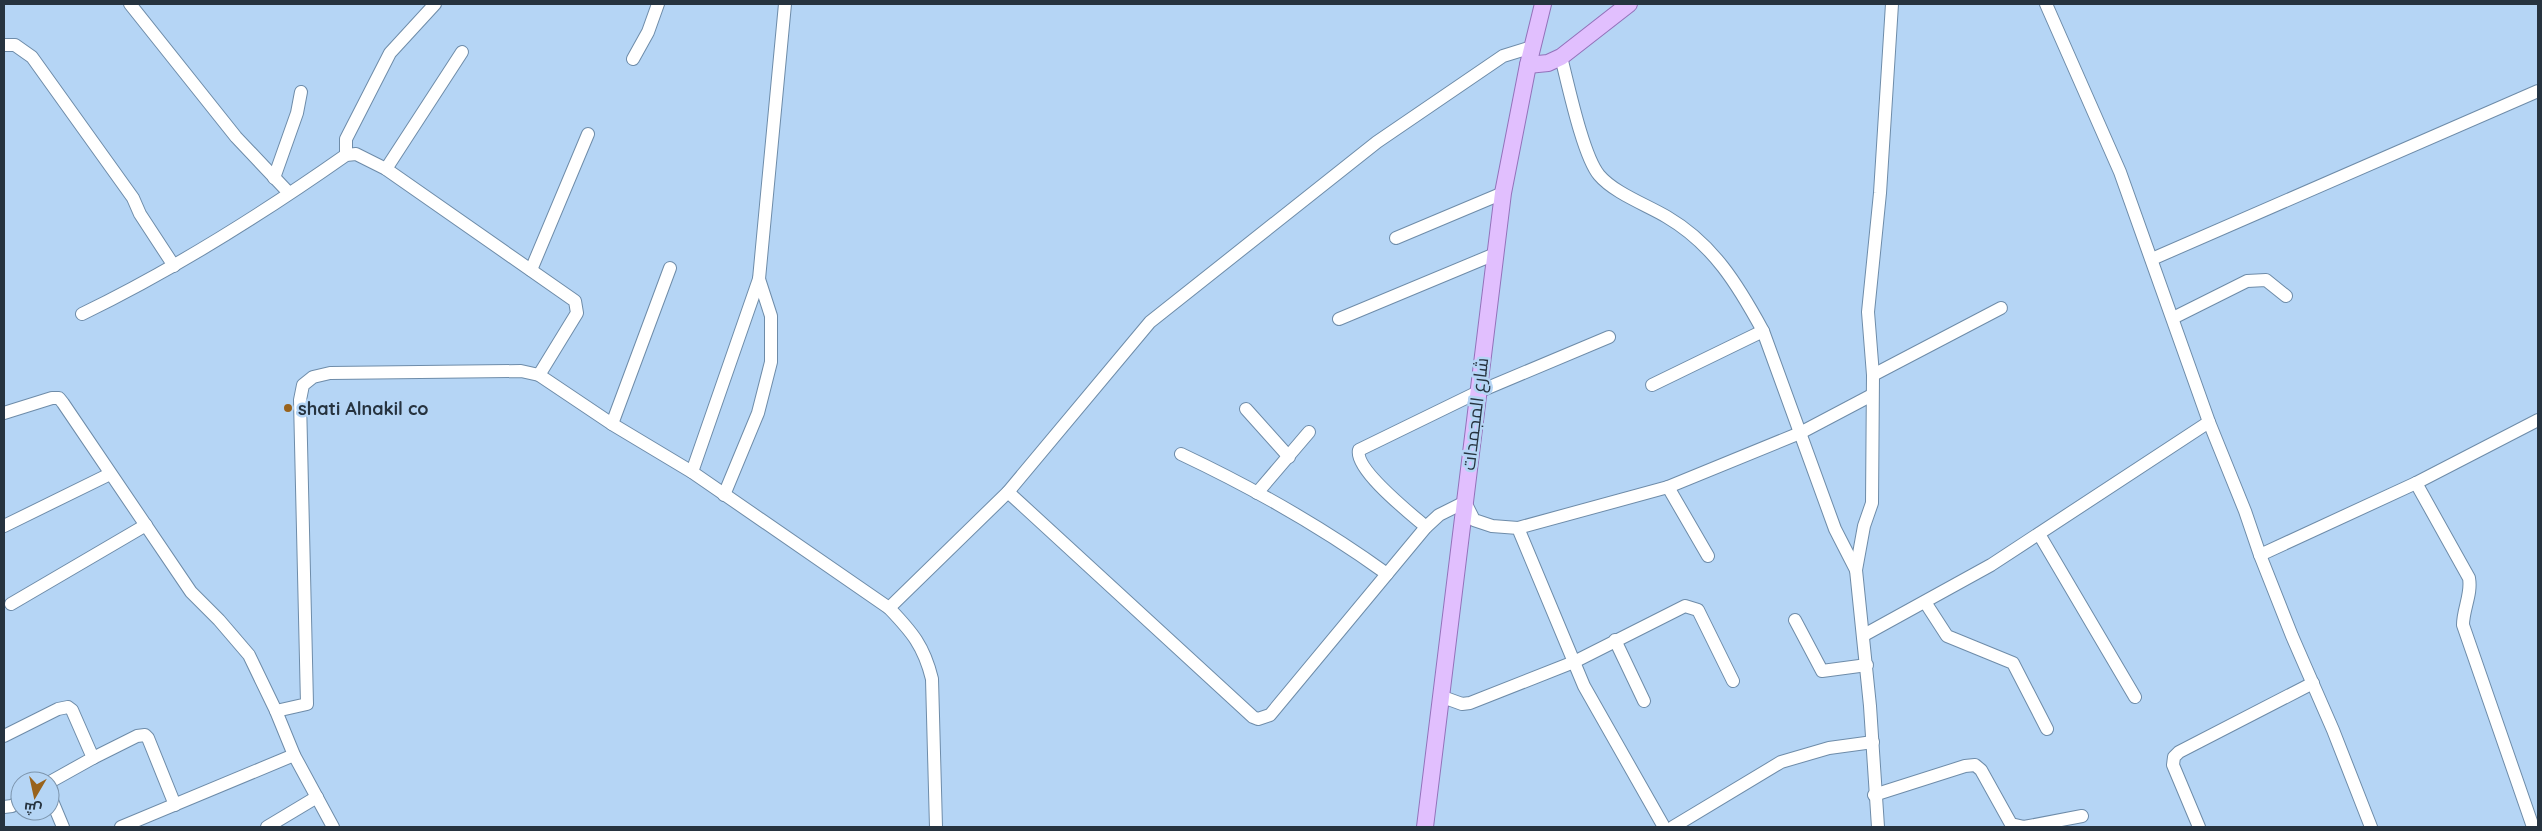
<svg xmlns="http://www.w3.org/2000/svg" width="2542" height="831" font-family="Quicksand,Cairo,sans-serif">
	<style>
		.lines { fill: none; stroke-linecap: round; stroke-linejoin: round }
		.minor-casing { stroke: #6e8ca9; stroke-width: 14 }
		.major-casing { stroke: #9372ba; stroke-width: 18 }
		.minor { stroke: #fff; stroke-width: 12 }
		.major { stroke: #e1bffe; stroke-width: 16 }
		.poi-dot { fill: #99631c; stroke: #b5d5f5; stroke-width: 2 }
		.labels { text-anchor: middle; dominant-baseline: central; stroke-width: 5; stroke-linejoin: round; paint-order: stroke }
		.poi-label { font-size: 18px; font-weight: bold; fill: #26333f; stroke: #b5d5f5; text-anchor: start }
		.street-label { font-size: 18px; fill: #26333f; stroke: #b5d5f5 }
	</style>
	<rect width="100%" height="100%" fill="#b5d5f5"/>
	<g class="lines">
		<!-- minor casing -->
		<g class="minor-casing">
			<g id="minor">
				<path d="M130,4l106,133 53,56"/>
				<path d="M2046,4l74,168 89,250 36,89 15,44 32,81 41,94 38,97"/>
				<path d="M4,45h11l17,12 101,141 7,16 34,52"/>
				<path d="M1561,57c7,27 22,99 38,118 15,18 48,30 68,42 46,27 71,68 96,114l72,198 21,41"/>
				<path d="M633,59l15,-27 10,-28"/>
				<path d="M346,155v-16l44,-86 45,-49"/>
				<path d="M386,169l76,-117"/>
				<path d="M274,178l23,-65 4,-21"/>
				<path d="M1396,238l107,-45"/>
				<path d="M2152,259l386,-168"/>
				<path d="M531,270l57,-136"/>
				<path d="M82,314c93,-45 180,-100 264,-159l10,-1 30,15 189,132 2,12 -38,62"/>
				<path d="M2173,318l74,-37 19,-1 20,16"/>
				<path d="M1339,319l156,-65"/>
				<path d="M1873,375l128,-67"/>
				<path d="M1652,385l111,-54"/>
				<path d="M1246,409l43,48"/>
				<path d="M4,413l48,-15h7l4,5 128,189 28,28 30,35 27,56"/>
				<path d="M612,424l58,-156"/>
				<path d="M1181,454c72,34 141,73 206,120"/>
				<path d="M692,472l67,-193 26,-275"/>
				<path d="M2416,483l53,95c3,16 -6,31 -6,47l70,202"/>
				<path d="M1668,487l132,-54 72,-38"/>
				<path d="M1008,492l245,225 5,2 12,-4 156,-188 13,-12 26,-13 9,18 18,6 26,2 66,158 80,141"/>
				<path d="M1257,493l52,-61"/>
				<path d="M724,495l34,-82 13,-51v-46l-12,-37"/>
				<path d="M4,526l106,-52"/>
				<path d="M1426,527c-15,-13 -72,-58 -67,-77l119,-58 131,-55"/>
				<path d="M1518,528l150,-41 40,69"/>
				<path d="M2039,534l96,163"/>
				<path d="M2260,555l156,-72 122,-63"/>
				<path d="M1925,602l22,34 66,27 34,66"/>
				<path d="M11,604l135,-79"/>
				<path d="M889,608l119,-116 142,-170 227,-180 126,-86 29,-9"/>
				<path d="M1795,620l27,51 45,-6"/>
				<path d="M1864,635l127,-70 218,-143"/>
				<path d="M1615,640l29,61"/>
				<path d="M1440,696l22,8 8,-1 104,-41 111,-56 13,4 35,71"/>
				<path d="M4,736l54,-27 10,-2 4,3 21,48 -43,24"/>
				<path d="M93,758l44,-22 8,-1 3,3 27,67"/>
				<path d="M1874,795l91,-29 10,-1 6,5 30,54 13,3 58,-11"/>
				<path d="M50,796l13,31"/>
				<path d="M4,807l8,-1 8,-5"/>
				<path d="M121,827l173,-72"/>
				<path d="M267,827l50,-30"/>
				<path d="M333,827l-39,-72 -18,-44 31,-7 -7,-304 3,-15 10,-8 17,-4 191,-2 18,4 73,49 80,48 197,136c23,24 35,38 43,71l4,148"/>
				<path d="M1673,827l108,-65 48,-14 44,-6"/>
				<path d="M1878,827l-8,-121 -14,-136 8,-44 8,-23 1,-128 -5,-63 12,-119 12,-189"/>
				<path d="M2199,827l-26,-62 1,-8 5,-5 134,-69"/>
			</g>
		</g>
		<!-- major casing -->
		<g class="major-casing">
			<g id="major">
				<path d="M1528,65l20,-2 13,-6 68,-53"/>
				<path d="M1425,827l78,-634 25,-128 15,-61"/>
			</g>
		</g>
		<!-- minor -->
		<use href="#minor" class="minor"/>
		<!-- major -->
		<use href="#major" class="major"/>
	</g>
	<!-- markers -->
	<circle class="poi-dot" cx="288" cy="408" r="5"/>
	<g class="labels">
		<!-- poi labels -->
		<g class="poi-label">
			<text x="298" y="408">shati Alnakil co</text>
		</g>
		<!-- street labels -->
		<g class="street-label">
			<text transform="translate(1475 414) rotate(-83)">شارع المجمدات</text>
		</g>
	</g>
	<!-- border -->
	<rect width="2542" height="831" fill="none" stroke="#26333f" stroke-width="10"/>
	<!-- north arrow -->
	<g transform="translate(35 796) rotate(189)"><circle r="24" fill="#b5d5f5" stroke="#7c94ac"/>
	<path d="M0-4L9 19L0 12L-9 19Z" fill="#99631c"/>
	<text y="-8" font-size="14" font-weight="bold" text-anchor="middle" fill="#26333f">ش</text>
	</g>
</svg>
